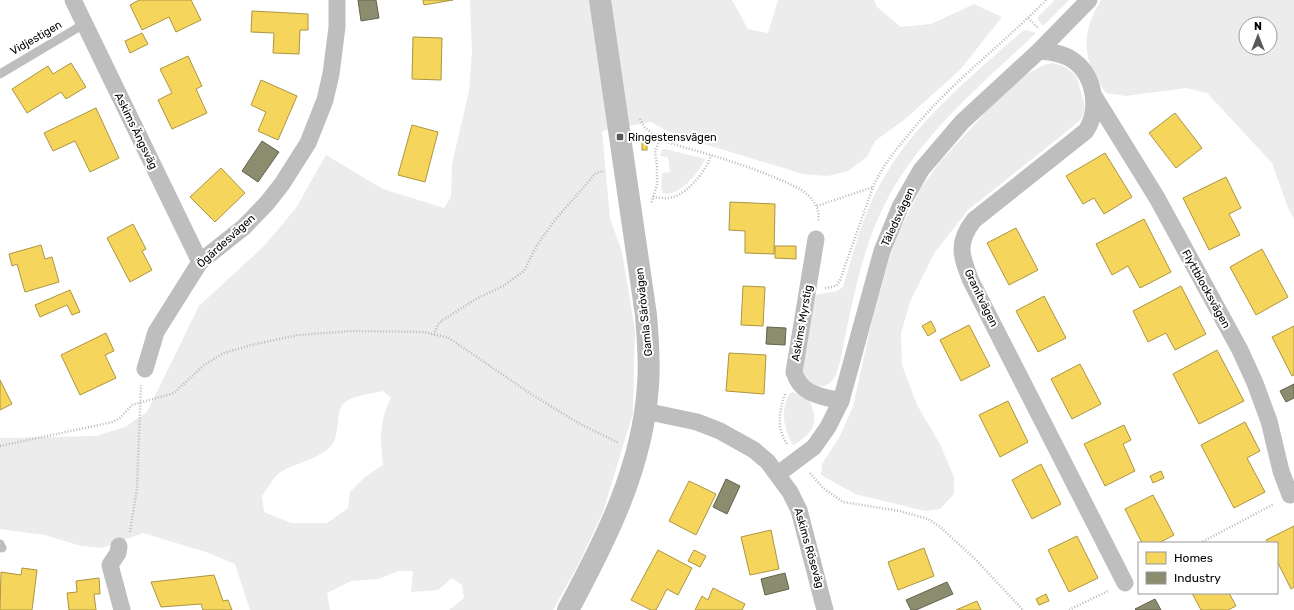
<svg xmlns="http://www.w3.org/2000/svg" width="1294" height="610" font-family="Rubik,sans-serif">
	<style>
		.green { fill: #ececec; fill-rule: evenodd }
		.homes { fill: #f6d55c; stroke: #ac9540 }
		.industry { fill: #8c8c6e; stroke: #62624d }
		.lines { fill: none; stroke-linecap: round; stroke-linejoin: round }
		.path { stroke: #b9b9b9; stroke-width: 2.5; stroke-dasharray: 1 2; stroke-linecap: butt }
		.service { stroke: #bebebe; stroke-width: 9 }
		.minor { stroke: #bebebe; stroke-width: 17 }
		.tertiary { stroke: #bebebe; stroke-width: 22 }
		.poi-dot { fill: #595959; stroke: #fff; stroke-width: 1.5 }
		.labels { text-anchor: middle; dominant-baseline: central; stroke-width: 4; stroke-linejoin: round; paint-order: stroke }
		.street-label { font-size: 11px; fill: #000; stroke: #fff }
		.poi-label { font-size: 11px; fill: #000; stroke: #fff; text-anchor: start }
	</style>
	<rect width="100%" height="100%" fill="#fff"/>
	<!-- green -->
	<g class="green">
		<path d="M470,0h262l16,29 20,4 10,-33h96l3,7 24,20 30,-3 43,-20 28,13 -42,53 -56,50 -29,21 -8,16 -19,14 -20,5 -25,-2 -112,-34 -24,-9 -16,-9 -49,9 8,87 12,34 13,79 -2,82 -30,99 -24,51 -26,47h-104l15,-12 -2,-13 -10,-7 -14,12 -27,2 2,-21h-15l-19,8 -28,2 -24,12 3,17h-80l-15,-46 -29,-12 -63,-19 -41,15 -21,-2 -36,-11 -45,-6v-91l96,-2 29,-9 22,-15 52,-106 66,-61 31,-37 30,-53 57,34 61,19 7,-11 1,-33 17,-73 3,-38zM383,391l8,7c-12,24 -11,41 -8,67l-18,12 -15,15 -2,16 -21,15h-36l-27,-11 -2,-16c4,-6 9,-14 14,-20 13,-13 41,-14 56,-31 8,-10 4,-35 11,-41 9,-9 28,-10 40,-13z"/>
		<path d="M1055,0h14l-26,26 -5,-6v-3z"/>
		<path d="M1101,0h193v219l-6,-11 -16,-45 -65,-70 -21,-5 -60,8 -20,-3c-24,-33 -26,-58 -5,-93zM1246,24h24v24h-24z"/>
		<path d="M1026,30l10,3c-48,45 -99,88 -135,143 -37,55 -48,123 -61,186 -2,5 -3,12 -6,16 -10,17 -30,5 -32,-11l13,-72 22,-4 6,-4c10,-33 19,-69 35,-99 32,-62 90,-109 141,-154z"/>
		<path d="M1053,63l10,3 9,6 5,6 8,29 -2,8 -3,5 -19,16 -93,74 -33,42 -25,50 -9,31 1,32 15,40 23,39 14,33v17l-14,15 -15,2 -70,-17 -34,-19 1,-11 18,-28 13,-30 18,-81 18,-66 9,-25 23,-46 19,-26 54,-59 32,-29 18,-9z"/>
		<path d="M665,149l40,10c-5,13 -27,39 -42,34l-2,-4 1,-16 8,-1 -2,-15 -8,-1 2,-6z"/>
		<path d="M793,392l15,7c12,21 7,34 -15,46 -10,-17 -13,-35 -3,-52z"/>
	</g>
	<!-- homes -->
	<g class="homes">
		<path d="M139,0h52l10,20 -25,12 -7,-15 -27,13 -12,-25z"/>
		<path d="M423,0h30l-29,5z"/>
		<path d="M252,11l56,3v16h-8l-1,24 -26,-1 1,-20 -23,-1z"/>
		<path d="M142,33l6,11 -18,9 -5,-12z"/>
		<path d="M413,37l29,1 -1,42 -29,-1z"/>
		<path d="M188,56l14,30 -6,3 11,24 -35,16 -14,-29 14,-7 -12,-24z"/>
		<path d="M71,63l15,24 -20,12 -5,-7 -34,21 -15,-24 36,-23 5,8z"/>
		<path d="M261,80l36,16 -19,44 -20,-9 8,-19 -15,-7z"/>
		<path d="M96,108l23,50 -29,14 -15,-31 -22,10 -9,-18z"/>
		<path d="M1175,113l27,35 -26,20 -27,-35z"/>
		<path d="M412,125l26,7 -13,50 -27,-7z"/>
		<rect x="642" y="141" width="5" height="9"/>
		<path d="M1105,153l27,44 -28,17 -10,-16 -11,6 -17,-28z"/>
		<path d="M221,168l24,25 -30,29 -25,-25z"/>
		<path d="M1226,177l15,31 -12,6 11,21 -31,15 -26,-52z"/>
		<path d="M730,202l45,2 -1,50 -29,-1v-22l-16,-1z"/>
		<path d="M1144,219l27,53 -31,16 -12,-22 -16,9 -16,-31z"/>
		<path d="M133,224l13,25 -4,2 10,19 -22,12 -23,-44z"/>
		<path d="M1016,228l22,42 -29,15 -22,-42z"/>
		<path d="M41,245l4,14 7,-2 7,25 -34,10 -8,-28 -5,2 -3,-12z"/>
		<path d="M775,246h21v13l-21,-1z"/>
		<path d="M1262,249l26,48 -32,18 -26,-48z"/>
		<path d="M743,286l22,1 -2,39 -22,-1z"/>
		<path d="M1181,286l25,48 -31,16 -9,-17 -18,9 -15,-31z"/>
		<path d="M70,290l10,22 -8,3 -5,-10 -27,12 -5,-12z"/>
		<path d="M1044,296l22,42 -28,14 -22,-41z"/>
		<path d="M931,321l5,10 -8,5 -6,-10z"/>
		<path d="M969,325l21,41 -29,15 -21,-41z"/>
		<path d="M1294,326v49l-2,1 -20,-39z"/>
		<path d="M106,333l8,18 -9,4 11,23 -36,17 -19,-40z"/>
		<path d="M1217,350l27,51 -45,23 -26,-50z"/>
		<path d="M729,353l37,2 -2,39 -38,-3z"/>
		<path d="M1080,364l21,40 -29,15 -21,-40z"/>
		<path d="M0,380l12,24 -12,6z"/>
		<path d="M1008,401l20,41 -28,15 -21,-42z"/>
		<path d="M1245,422l15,29 -13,7 18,34 -31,16 -33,-63z"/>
		<path d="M1124,425l7,15 -8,4 12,27 -30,15 -21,-42z"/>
		<path d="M1041,464l20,40 -29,15 -20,-39z"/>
		<path d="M1161,471l3,7 -11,5 -3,-7z"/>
		<path d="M689,481l27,13 -20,41 -27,-14z"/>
		<path d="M1153,495l21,40 -15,8h-17l-17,-34z"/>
		<path d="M1294,526v61l-3,2 -14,-28v-18h-9l-2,-3z"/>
		<path d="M771,530l8,39 -29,6 -9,-38z"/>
		<path d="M1077,536l21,42 -29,14 -21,-42z"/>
		<path d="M924,548l10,28 -36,14 -10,-28z"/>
		<path d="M658,550l34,18 -14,27 -11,-6 -11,21h-5l-20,-10z"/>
		<path d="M694,550l12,6 -6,11 -12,-6z"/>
		<path d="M22,568l15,2 -5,40h-32l1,-38 20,3z"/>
		<path d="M214,575l9,26 5,-1 4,10h-29l-2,-6 -40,3 -10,-25z"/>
		<path d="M99,578l1,16h-6l2,16h-27l-2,-17 10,-1 -1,-11z"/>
		<path d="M713,588l32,16 -3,6h-47l7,-14 6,4z"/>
		<path d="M1192,593h37l7,13 -8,4h-27z"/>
		<path d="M1046,594l3,7 -10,4 -3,-6z"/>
		<path d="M977,601l4,9h-25z"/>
	</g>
	<!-- industry -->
	<g class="industry">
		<path d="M358,0h18l3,18 -18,3z"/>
		<path d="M262,141l17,11 -21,30 -16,-11z"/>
		<path d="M767,327l19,1 -1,17 -19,-1z"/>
		<path d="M1294,384v14l-8,4 -6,-11z"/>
		<path d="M726,479l14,7 -13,28 -14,-7z"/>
		<path d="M785,573l4,16 -24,6 -4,-16z"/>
		<path d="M947,582l6,12 -37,16h-5l-5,-10z"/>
		<path d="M1155,599l6,11h-25l-1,-1z"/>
	</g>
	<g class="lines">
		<!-- path -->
		<g class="path">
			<path d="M1028,18l10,10"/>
			<path d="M640,119l4,8 16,13 -5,11 2,15v19l-6,19"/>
			<path d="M660,140c39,12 79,22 116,38 11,5 23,9 32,17 8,8 12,16 10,27"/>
			<path d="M653,197c6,1 14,2 20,0 15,-4 34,-27 38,-42"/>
			<path d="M817,206l56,-19"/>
			<path d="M825,288l11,-2 4,-6 33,-93c8,-18 19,-33 32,-48 41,-53 95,-92 141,-139"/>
			<path d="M434,335l4,-11 5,-4 33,-21 27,-13 21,-15 13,-26 18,-25 41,-47 8,-2"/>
			<path d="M785,394c-6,19 -9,33 2,50"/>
			<path d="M0,446l113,-24 7,-4 12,-13 42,-12 30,-28 20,-12 27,-8 47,-10 54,-4 72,1 25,6 82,56 49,30 39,19"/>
			<path d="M810,473l13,15 20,14 57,9 28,8 11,7 35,32 49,52"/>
			<path d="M130,532l7,-44 4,-103"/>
			<path d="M1200,543l74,-39"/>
			<path d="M1069,610l39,-19"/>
		</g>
		<!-- service -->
		<g class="service">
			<path d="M0,74l84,-50"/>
			<path d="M0,544l2,4"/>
		</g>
		<!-- minor -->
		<g class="minor">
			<path d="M73,0l127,262"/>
			<path d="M1039,51c11,1 23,2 32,8 24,15 29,50 15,72l-112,89c-18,23 -13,36 -3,61l154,302"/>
			<path d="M1094,96l63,102 83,152 15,33 14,38 12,50 9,24"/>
			<path d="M816,239l-22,133c7,23 27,24 47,29"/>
			<path d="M145,369l11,-37 44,-70 44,-35 23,-24 15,-19 26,-41 17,-43 6,-26 6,-47v-27"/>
			<path d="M645,411l52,11 23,9 34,19 14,12 22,30 9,18 26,100"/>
			<path d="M778,474l36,-27 14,-20 13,-26 41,-150 18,-44 21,-37 41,-48 77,-71 50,-51"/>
			<path d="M119,546l-1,7 -8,12 12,45"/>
		</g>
		<!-- tertiary -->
		<path class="tertiary" d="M568,610c38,-71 75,-143 80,-225 2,-23 0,-46 -2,-70l-46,-315"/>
	</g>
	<!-- markers -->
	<rect class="poi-dot" x="616" y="133" width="8" height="8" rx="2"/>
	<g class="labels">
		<!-- street labels -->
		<g class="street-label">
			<text transform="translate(36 38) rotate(-30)">Vidjestigen</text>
			<text transform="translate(136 131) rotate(64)">Askims Ängsväg</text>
			<text transform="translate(898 217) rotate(-65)">Tåledsvägen</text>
			<text transform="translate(226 241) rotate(-42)">Ögärdesvägen</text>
			<text transform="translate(1206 289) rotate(61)">Flyttblocksvägen</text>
			<text transform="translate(981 298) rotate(64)">Granitvägen</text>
			<text transform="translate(644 312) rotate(-96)">Gamla Särövägen</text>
			<text transform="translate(802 323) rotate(-80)">Askims Myrstig</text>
			<text transform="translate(809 548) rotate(74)">Askims Röseväg</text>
		</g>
		<!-- poi labels -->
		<g class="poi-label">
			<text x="628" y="137">Ringestensvägen</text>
		</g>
	</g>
	<!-- legend -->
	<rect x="1138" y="542" width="140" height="52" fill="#ffffff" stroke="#999999"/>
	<rect x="1146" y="552" width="20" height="12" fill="#f6d55c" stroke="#999999"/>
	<text x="1174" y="562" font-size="12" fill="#000000">Homes</text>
	<rect x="1146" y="572" width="20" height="12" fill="#8c8c6e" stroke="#999999"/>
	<text x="1174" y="582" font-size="12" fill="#000000">Industry</text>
	<!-- north arrow -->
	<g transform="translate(1258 36)"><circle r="19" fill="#ffffff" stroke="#999999"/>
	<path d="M0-3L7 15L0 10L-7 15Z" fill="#595959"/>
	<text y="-6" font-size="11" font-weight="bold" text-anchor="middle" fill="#000000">N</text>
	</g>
</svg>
